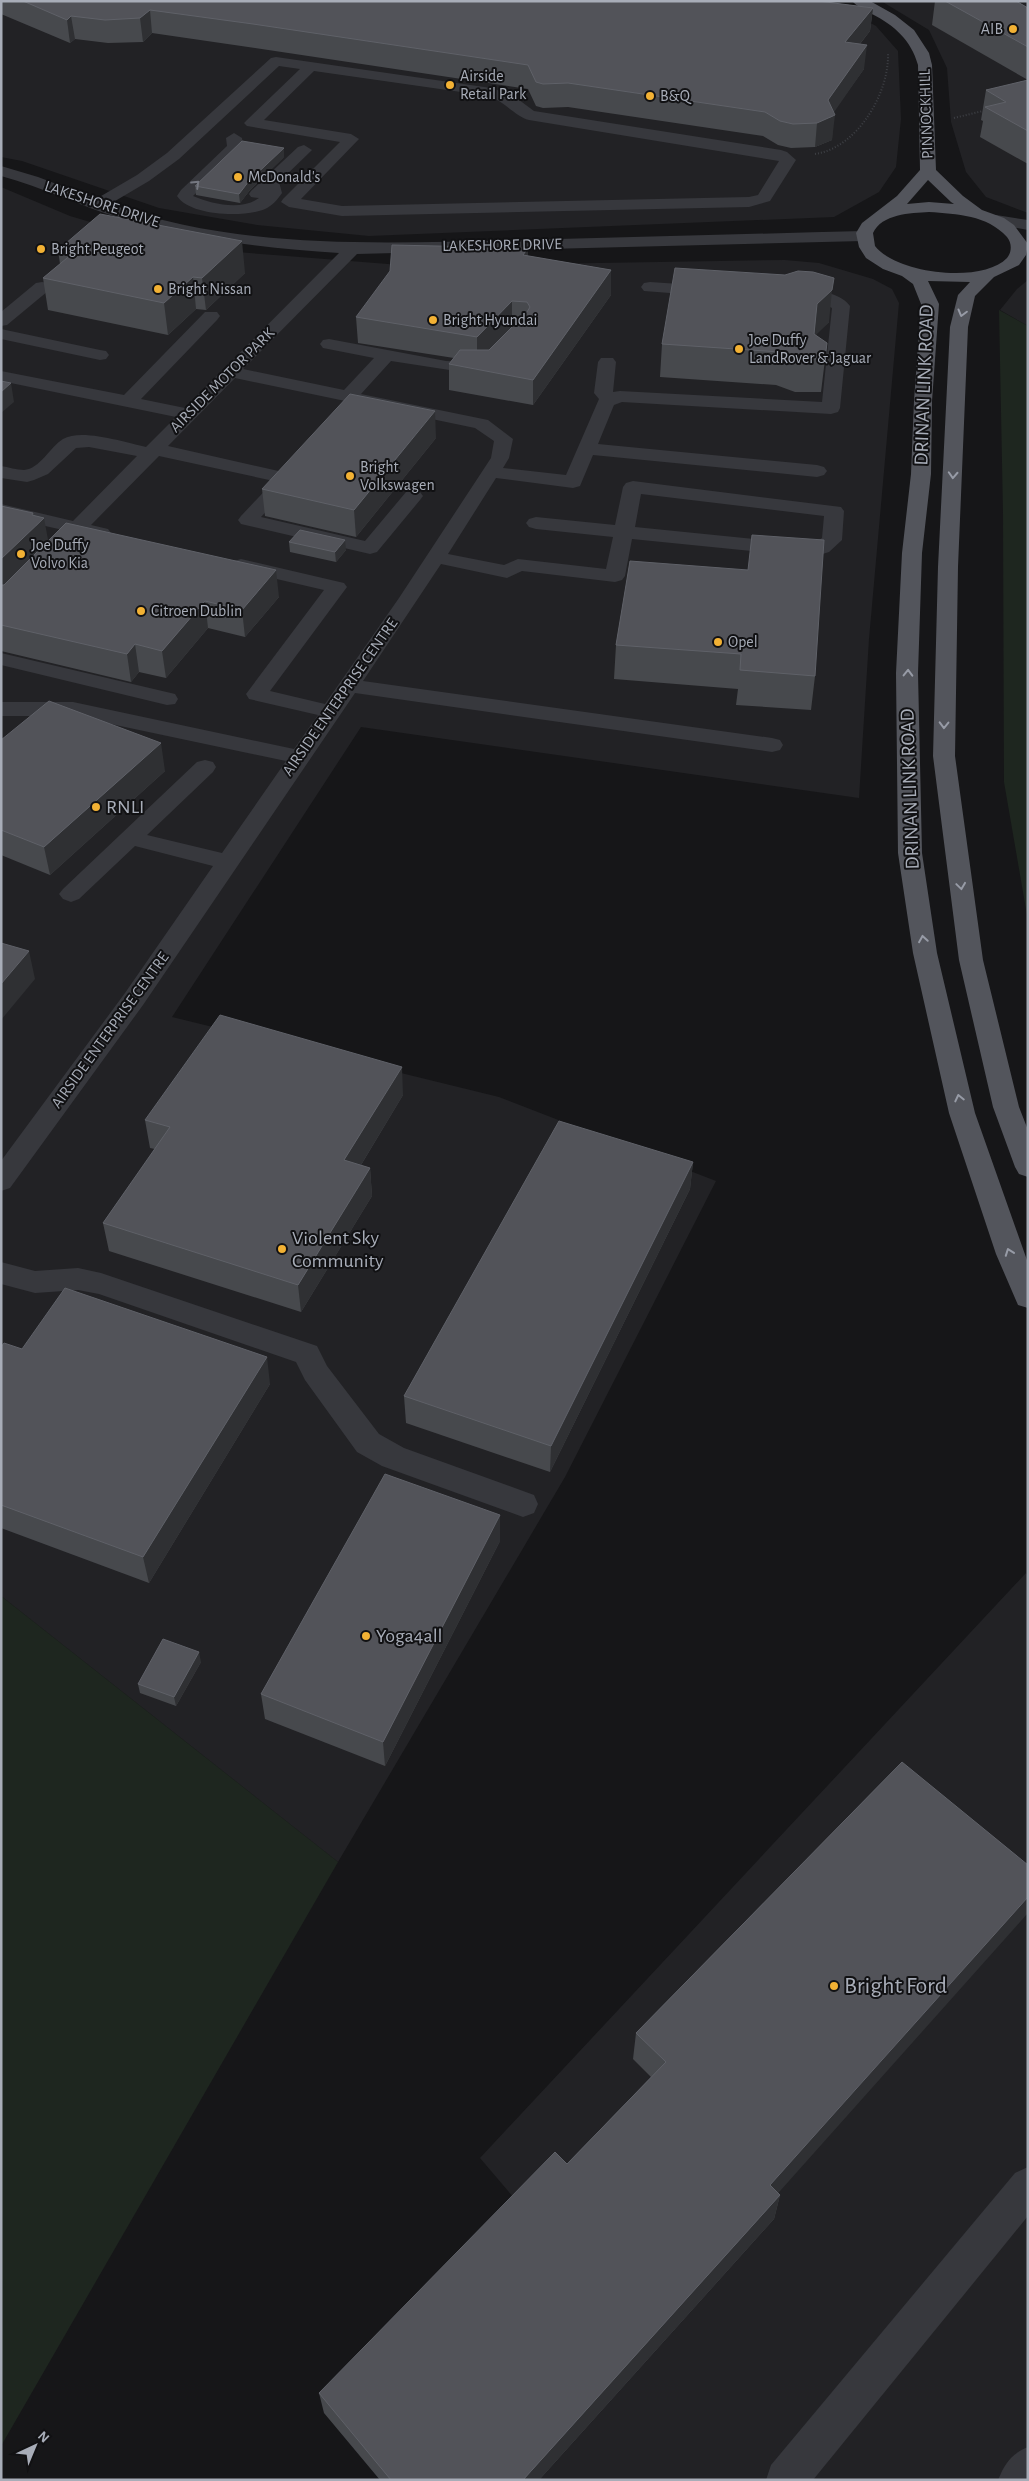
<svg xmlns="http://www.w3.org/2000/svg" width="1029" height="2481" font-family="'Alegreya Sans',sans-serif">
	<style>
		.built { fill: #222225 }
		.green { fill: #1e261f }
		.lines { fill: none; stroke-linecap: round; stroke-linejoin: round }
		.path { stroke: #3d3f44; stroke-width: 2; stroke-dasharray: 1 2; stroke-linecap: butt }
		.minor { fill: #37383d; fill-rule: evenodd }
		.major { fill: #53555c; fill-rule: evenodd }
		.wall { fill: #47494d }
		.shaded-wall { fill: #2f3033 }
		.building { fill: #525359; stroke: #5f6168 }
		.oneway { stroke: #757881 }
		.oneway2 { stroke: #979ba6 }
		.poi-dot { fill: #f2b134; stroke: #111113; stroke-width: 2 }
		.labels { text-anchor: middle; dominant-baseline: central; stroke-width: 4; stroke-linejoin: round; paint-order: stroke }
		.far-poi-label { font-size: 16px; fill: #a8adb8; stroke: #111113; text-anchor: start }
		.far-street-label { font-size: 16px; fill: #a8adb8; stroke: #111113 }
		.street-label { font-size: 20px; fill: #a8adb8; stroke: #111113 }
		.poi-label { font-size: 20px; fill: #a8adb8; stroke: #111113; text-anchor: start }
		.near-poi-label { font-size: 24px; fill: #a8adb8; stroke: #111113; text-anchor: start }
	</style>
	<rect width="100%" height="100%" fill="#161618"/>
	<!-- built -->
	<g class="built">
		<path d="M1,1h831l44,25 22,25 3,68 -5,48 -17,25 -45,25 -465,19 -112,-11 -98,-17 -137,-47 -21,-4z"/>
		<path d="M881,1h147v212l-42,-16 -20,-25 -15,-50 -4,-54 -18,-38z"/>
		<path d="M1,187l69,29 37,11 117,24 189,15 372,-6 34,3 54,16 19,10 7,14 -30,336 -10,159 -498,-71 -189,290 327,80 217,84 -151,296 -227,385 -337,-266z"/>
		<path d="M1028,280v46l-28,-16 17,-21z"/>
		<path d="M1026,1573l2,4v903h-606l144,-221 -86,-101z"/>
	</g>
	<!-- green -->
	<g class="green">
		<path d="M999,310l29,16v595l-24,-139 -1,-269z"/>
		<path d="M1,1596l337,266 -337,584z"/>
	</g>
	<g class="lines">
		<!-- path -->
		<g class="path">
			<path d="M954,118l33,-8"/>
			<path d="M815,154c42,-6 74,-60 73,-100"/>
		</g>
		<!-- minor -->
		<g class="minor">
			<path d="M276,57l215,31 20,6 23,17 247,39 6,2 9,8 -26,41 -21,6 -407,9 -53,-9 -8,-5 2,-3 57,-57 -93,-16 -3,-3 3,-3 53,-51 -21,-3 -100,93 -30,22 -39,23c131,47 274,39 411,36 114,-3 228,-6 342,-9l6,1 2,4 -2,4 -6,1 -506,13 -114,115 101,21 30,-32 -51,-10 -3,-4 3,-4 6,-1 117,22 45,2 3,4 -6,7 -6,1 -91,-14 -30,33 127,26 25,19 -4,19 -6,10 63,7 33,-76 -5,-6 4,-31 3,-4h12l3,4 -3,30 7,-1 202,11 10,-94 -9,-5 -35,-3 -3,-4 3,-4c17,-4 51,-2 62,14l-10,102 -2,4 -7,2 -209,-12 -8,3 -16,39 219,21 7,2 3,4 -3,4 -7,2 -224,-22 -13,31 -7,2 -77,-10 -48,76 56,11 14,-6 88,10 7,-32 -77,-8 -7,-2 -3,-4 3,-4 7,-2 79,8 8,-38 3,-4 7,-2 208,26 3,4 -2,29 -13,12 -16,5 -181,-18 -7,37 -3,4 -7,2 -93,-11 -15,7 -66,-14 -78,117 409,57 8,2 3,5 -3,5 -8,2 -417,-59 -212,312 -133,183 -9,3v-30l124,-168 88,-127 -78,-20 -56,53 -8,3 -8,-3 -4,-5 4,-5 134,-127 8,-2 8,2 3,5 -3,5 -66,63 75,18 64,-92 -213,-45h-72v-14h72l221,47 24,-34 -69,-16 -3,-5 78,-104 -90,-21 -3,-4 3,-4 7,-2 103,24 3,4 -77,104 55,13 74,-106 92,-140 3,-17 -19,-13 -240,-50 -67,68 115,26h13l3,4 -3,4 -35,37 104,24 41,-49h14l3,4 -3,4 -43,52 -7,2 -129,-30 -3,-4 3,-4 33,-35 -115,-25 -68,69 17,4 3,4 -3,4 -7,2 -19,-5c-8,8 -11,11 -22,8l-3,-4 6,-8 -62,-14v-12l72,17 64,-65 -48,-9 -13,1 -28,26 -14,6 -7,2 -26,-4v-12c7,1 16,4 23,4 16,-1 26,-23 39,-31 19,-11 63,4 83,8l30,-30 -175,-36v-10l123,24 81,-83h12l3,4 -3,4 -76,79 44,9 154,-155c-74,-5 -148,-13 -219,-35 -40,-12 -78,-31 -119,-42v-10l37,11 58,22 41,-24 30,-22 104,-95zM314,71l175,25c16,6 26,20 40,24l250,41 -21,34 -9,2 -407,9 -41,-7 58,-60 -8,-5 -87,-14zM641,494l183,22 -2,22 -10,7 -177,-18z"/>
			<path d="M234,133l8,5 1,9 -50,49c19,8 48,15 66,2l-8,-1 -2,-3 2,-3 47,-44 6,-2 8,5 -33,32 3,11c-4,6 -10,13 -17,16 -21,9 -75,7 -88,-13l4,-6 46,-44 -1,-8z"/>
			<path d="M996,215l32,5v10l-38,-7 -2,-3 2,-3z"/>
			<path d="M42,282l6,1 3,4 -3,4 -41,34 -6,1v-14l35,-29z"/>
			<path d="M650,282l59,4 6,1 3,4 -3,4 -6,1 -65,-5 -3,-4 3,-4z"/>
			<path d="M1,329l99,21 6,1 3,4 -3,4 -6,1 -99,-21z"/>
			<path d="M1,653l174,41 3,5 -3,5 -8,1 -166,-40z"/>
			<path d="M1,1262l34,9 43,-3 23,5 216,73 10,20 52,68 25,14 130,47 4,9 -4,9 -11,4 -141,-51 -25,-14 -52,-72 -9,-18 -197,-68 -21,-4 -43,3 -34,-9z"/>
			<path d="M1028,2167v49l-215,264h-47l5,-15 244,-292z"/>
			<path d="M1028,2447v33h-30c7,-17 13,-26 30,-33z"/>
		</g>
		<!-- major -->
		<path class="major" d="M852,1h18l25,14 19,15 15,23 3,12 4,105 27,26 19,14 22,8 10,7 14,19 -2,11 -7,10 -25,12 -19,19 -7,31 -10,240 -3,189 28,204 36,147 9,23v47l-9,-3 -4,-7 -22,-60 -34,-147 -26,-204 5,-189 12,-240 8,-32 12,-13 -42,-1 11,23 -7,97 -1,73 -9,79 -4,120 4,180 15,100 38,160 53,150v45l-10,-3 -22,-51 -47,-141 -36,-160 -15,-100 -2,-180 6,-120 9,-79 3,-73 7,-97 -8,-20 -11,-8 -19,-7 -17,-11 -7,-11 -3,-14 6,-10 35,-27 23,-26 -2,-105c-7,-25 -23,-39 -46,-51 -6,-4 -15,-7 -20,-13zM928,180l23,22 3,2 -25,-2 -22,2zM929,212c28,2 58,3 78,25 5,6 5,15 0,21 -25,26 -110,16 -132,-12l-2,-13c9,-19 37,-20 56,-21z"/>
	</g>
	<!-- wall -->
	<g class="wall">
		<path d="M1,1h817l55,7 -3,23 -10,13 4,25 -31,43 -1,28 -17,7 -24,1 -13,-3 -15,-9 -195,-29 -25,1 -7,-2 -8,-17 -273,-41 -103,-15 -9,9 -35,1 -33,-4 -5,4 -69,-29z"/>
		<path d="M935,1h81l12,7v72l-96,-55z"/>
		<path d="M1028,80v84l-48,-27 3,-16 -2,-1 5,-30z"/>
		<path d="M284,157l-34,33 -10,13 -44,-8 -1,-9z"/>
		<path d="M58,250l187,23 -39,37 -10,-1 -28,26 -120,-25 -5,-32 17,-14z"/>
		<path d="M528,256l83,14v25l-78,110 -84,-15v-26l5,-6 -96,-15 -2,-26z"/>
		<path d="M785,275l44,47 -14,13 12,8 -6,49h-26l-19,-7 -116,-8 2,-33z"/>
		<path d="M436,438l-80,99 -91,-21 -3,-27z"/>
		<path d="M1,506l32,7 1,2 14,26 231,56 -34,40 -37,-9 -42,50 -27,-6 -8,10 -130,-31z"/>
		<path d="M289,542l57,8 -10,12 -46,-10z"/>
		<path d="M630,561l185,115 -4,34 -75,-5 2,-16 -124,-10 2,-34z"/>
		<path d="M1,740l164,31 -115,104 -49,-20z"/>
		<path d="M403,1095l-42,70 9,3 2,28 -71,116 -192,-61 -6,-28 52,-74 -5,-1 -5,-28z"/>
		<path d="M693,1162l-3,27 -140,283 -144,-49 -2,-27z"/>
		<path d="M1,1347l21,2 248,35 -121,199 -148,-55z"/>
		<path d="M500,1541l-115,225 -120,-47 -4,-25z"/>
		<path d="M201,1662l-25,44 -36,-13 -2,-9z"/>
		<path d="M902,1762l-124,431 2,2 -6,24 -235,261h-159l-56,-67 -5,-20 248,-229 84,-87 -18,-18 3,-26z"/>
	</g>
	<!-- shaded-wall -->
	<g class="shaded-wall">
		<path d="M873,8l-3,23 -28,35 3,-24z"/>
		<path d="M150,10l2,23 -9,9 -3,-24z"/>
		<path d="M71,16l4,23 -5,4 -3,-23z"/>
		<path d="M867,45l-3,24 -34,49 5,-3 -3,25 -17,7 2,-24 11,-23z"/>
		<path d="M284,148v9l-34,33 -10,13 -1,-9 10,-13z"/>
		<path d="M242,241l3,32 -39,37 -4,-32z"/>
		<path d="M528,248v25l-5,-18z"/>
		<path d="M611,270v25l-78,110v-25z"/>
		<path d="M193,277l3,32 -28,26 -4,-32z"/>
		<path d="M832,290l-3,32 -15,15 3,-33z"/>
		<path d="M512,301v26l-35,35v-25z"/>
		<path d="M11,383l3,19 -13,11v-21z"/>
		<path d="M435,411l1,27 -80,99 -2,-27z"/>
		<path d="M33,513l3,13 8,-8 5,27 -48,47v-33z"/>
		<path d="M345,540l1,10 -10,12 -1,-10z"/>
		<path d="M276,570l3,27 -34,40 -3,-27z"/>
		<path d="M205,601l3,27 -42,50 -4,-27z"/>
		<path d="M135,644l4,28 -8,10 -4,-28z"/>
		<path d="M161,743l4,28 -115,104 -6,-28z"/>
		<path d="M29,951l6,28 -34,41v-36z"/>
		<path d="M402,1067l1,28 -56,93 -3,-28z"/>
		<path d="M693,1162l-3,27 -140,283 1,-26z"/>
		<path d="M370,1168l2,28 -71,116 -3,-27z"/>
		<path d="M267,1357l3,27 -121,199 -6,-26z"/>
		<path d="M500,1515v26l-115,225 -2,-24z"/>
		<path d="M199,1652l2,10 -25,44 -2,-9z"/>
		<path d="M1028,1897v16l-264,296 6,-24z"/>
		<path d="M780,2195l-6,24 -235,261h-16z"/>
	</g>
	<!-- building -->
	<g class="building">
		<path d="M23,1h795l55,7 -28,34 22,3 -39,55 7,15 -18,8 -24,1 -13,-3 -15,-9 -197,-29 -25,1 -7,-2 -8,-17 -275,-41 -103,-14 -10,8 -35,2 -34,-4 -4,4z"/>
		<path d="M945,1h71l12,7v39z"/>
		<path d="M1028,80v51l-43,-24 21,-5 -20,-12z"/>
		<path d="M242,141l42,7 -35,33 -10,13 -44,-8z"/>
		<path d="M100,214l142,27 -40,37 -9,-1 -29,26 -121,-25 30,-25 -15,-3z"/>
		<path d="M392,245l136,3 -5,7 88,15 -78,110 -84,-16 11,-14h29l38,-38 3,-5 -3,-5 -15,-1 -35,36 -121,-20 34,-46z"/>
		<path d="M675,268l110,7 13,-4 15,1 21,6 -2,12 -15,14 -3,30 13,9 -2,16h-27l-18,-7 -118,-8z"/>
		<path d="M1,381l10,2 -10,9z"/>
		<path d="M350,394l85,17 -81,99 -92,-21z"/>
		<path d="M1,506l32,7 -1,2 12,3 -43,41z"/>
		<path d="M66,523l210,47 -34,40 -37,-9 -43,50 -27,-7 -8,10 -126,-29v-40h3z"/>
		<path d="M300,530l45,10 -10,12 -46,-10z"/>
		<path d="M752,535l72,5 -9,136 -75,-6 1,-16 -125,-9 14,-84 118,9z"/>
		<path d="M49,701l112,42 -117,104 -43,-17v-90z"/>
		<path d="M1,943l28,8 -28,33z"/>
		<path d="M220,1015l182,52 -58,93 26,8 -72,117 -195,-62 67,-96 -25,-7z"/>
		<path d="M559,1121l134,41 -142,284 -147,-50z"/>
		<path d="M65,1288l202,69 -124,200 -142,-52v-158l3,-4 18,6z"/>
		<path d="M385,1474l115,41 -117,227 -122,-48z"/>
		<path d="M163,1639l36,13 -25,45 -36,-13z"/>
		<path d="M902,1762l126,103v32l-258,288 10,10 -257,285h-132l-72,-87 236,-241 12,12 99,-102 -30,-29z"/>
	</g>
	<!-- one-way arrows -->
	<defs><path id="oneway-chevron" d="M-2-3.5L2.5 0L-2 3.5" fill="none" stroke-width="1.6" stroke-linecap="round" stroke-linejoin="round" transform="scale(1.25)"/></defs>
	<use class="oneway" href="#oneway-chevron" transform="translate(196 184) rotate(-44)"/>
	<g class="oneway2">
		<use href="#oneway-chevron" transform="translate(962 313) rotate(105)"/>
		<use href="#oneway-chevron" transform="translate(953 475) rotate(93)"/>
		<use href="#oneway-chevron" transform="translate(908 673) rotate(-89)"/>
		<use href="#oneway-chevron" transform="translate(944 725) rotate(91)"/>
		<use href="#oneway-chevron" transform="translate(961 886) rotate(82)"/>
		<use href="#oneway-chevron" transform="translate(923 939) rotate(-99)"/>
		<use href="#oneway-chevron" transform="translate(959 1098) rotate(-103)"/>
		<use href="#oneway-chevron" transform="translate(1009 1252) rotate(-110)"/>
	</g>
	<!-- markers -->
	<g class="poi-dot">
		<circle cx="1013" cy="29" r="5"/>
		<circle cx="450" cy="85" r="5"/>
		<circle cx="650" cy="96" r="5"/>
		<circle cx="238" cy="177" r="5"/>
		<circle cx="41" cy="249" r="5"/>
		<circle cx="158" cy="289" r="5"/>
		<circle cx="433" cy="320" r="5"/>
		<circle cx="739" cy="349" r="5"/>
		<circle cx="350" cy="476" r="5"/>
		<circle cx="21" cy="554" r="5"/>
		<circle cx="141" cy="611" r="5"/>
		<circle cx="718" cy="642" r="5"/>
		<circle cx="96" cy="807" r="5"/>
		<circle cx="282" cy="1249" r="5"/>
		<circle cx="366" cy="1636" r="5"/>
		<circle cx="834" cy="1986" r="5"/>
	</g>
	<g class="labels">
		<!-- far-poi labels -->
		<g class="far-poi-label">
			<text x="1003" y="29" text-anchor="end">AIB</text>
			<text x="460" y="76">Airside<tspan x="460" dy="18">Retail Park</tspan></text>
			<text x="660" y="96">B&amp;Q</text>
			<text x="248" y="177">McDonald's</text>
			<text x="51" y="249">Bright Peugeot</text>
			<text x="168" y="289">Bright Nissan</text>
			<text x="443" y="320">Bright Hyundai</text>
			<text x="749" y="340">Joe Duffy<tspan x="749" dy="18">LandRover &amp; Jaguar</tspan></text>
			<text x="360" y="467">Bright<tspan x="360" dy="18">Volkswagen</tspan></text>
			<text x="31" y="545">Joe Duffy<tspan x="31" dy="18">Volvo Kia</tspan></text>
			<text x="151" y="611">Citroen Dublin</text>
			<text x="728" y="642">Opel</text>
		</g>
		<!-- far-street labels -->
		<g class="far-street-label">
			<text transform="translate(926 114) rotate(-92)">PINNOCKHILL</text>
			<text transform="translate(102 204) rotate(18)">LAKESHORE DRIVE</text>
			<text transform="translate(502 245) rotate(-1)">LAKESHORE DRIVE</text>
			<text transform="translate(222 380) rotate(-45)">AIRSIDE MOTOR PARK</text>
			<text transform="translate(340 697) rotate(-55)">AIRSIDE ENTERPRISE CENTRE</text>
			<text transform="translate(110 1030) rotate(-54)">AIRSIDE ENTERPRISE CENTRE</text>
		</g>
		<!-- street labels -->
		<g class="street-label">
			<text transform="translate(924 385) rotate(-88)">DRINAN LINK ROAD</text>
			<text transform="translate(910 789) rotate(-92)">DRINAN LINK ROAD</text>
		</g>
		<!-- poi labels -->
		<g class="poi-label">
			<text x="106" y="807">RNLI</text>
			<text x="292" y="1238">Violent Sky<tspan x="292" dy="23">Community</tspan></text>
			<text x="376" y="1636">Yoga4all</text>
		</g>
		<!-- near-poi labels -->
		<g class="near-poi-label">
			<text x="844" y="1986">Bright Ford</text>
		</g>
	</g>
	<!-- border -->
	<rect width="1029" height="2481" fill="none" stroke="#a8adb8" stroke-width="5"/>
	<!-- north arrow -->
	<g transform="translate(35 2446) rotate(44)" stroke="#111113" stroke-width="4" paint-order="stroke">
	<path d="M0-4L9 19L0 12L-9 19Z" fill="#a8adb8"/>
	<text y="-8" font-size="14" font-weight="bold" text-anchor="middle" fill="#a8adb8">N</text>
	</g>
</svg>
